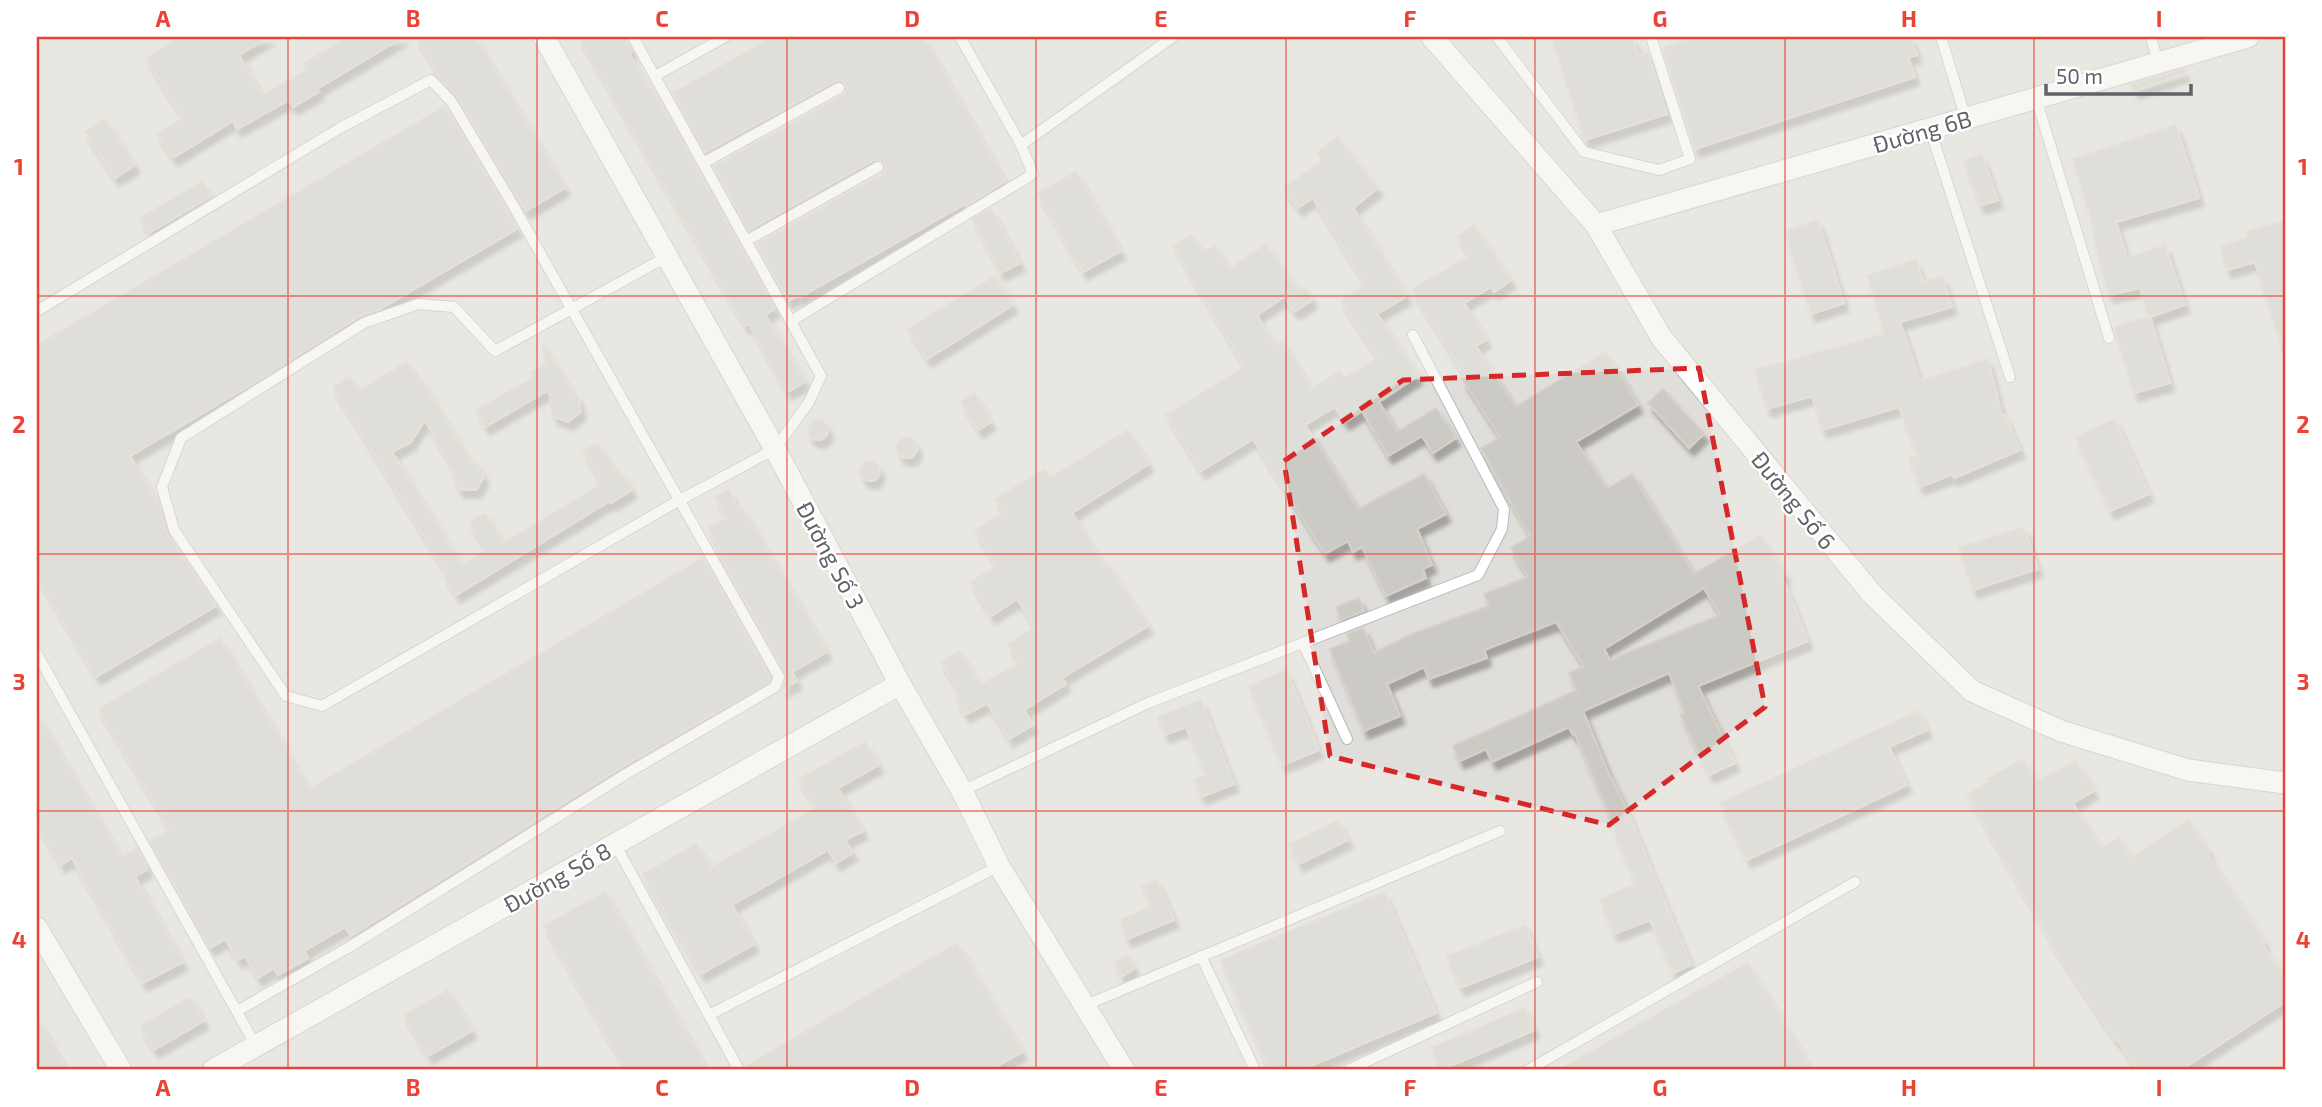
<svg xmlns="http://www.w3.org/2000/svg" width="2322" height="1107" font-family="'Exo 2',sans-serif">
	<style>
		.industrial { fill: #e0deda }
		.building { fill: #cccac5; stroke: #d6d1c6; stroke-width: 2; fill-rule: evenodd; filter: url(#shadow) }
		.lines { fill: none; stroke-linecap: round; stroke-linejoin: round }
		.lane-casing { stroke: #b5b8bc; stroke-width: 12 }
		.street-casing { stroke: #b5b8bc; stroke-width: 23 }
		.lane { stroke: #fff; stroke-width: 10 }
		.street { stroke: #fff; stroke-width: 21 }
		.marked { fill: none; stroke: #d62828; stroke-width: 5; stroke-dasharray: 14 9; stroke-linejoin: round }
		.grid { fill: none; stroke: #ea4335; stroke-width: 2; stroke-opacity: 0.55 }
		.labels { text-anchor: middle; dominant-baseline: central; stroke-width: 5; stroke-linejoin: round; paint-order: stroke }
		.street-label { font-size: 23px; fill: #5f6368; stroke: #fff }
		.neatline { fill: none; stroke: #ea4335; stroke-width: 2.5 }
		.grid-label { font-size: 23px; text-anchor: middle; font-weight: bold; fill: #ea4335 }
	</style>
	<defs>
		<filter id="shadow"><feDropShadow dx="4.5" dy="8" stdDeviation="2" flood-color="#0004"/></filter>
	</defs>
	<rect width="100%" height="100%" fill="#f1efe8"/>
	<!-- industrial -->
	<rect class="industrial" x="37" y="37" width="2248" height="1033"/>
	<!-- building -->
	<g class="building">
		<path d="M181,37h88l-30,18 23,41 45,-26 -4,-6 45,-27h55l-86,52 2,3 -26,15 -4,-7 -52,29 -4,-8 -60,37 -16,-24 26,-16 -37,-60z"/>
		<path d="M416,37h59l90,151 -39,23 -68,-114 -16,-17z"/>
		<path d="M579,37h46l7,14 -3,2 28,49 2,-1 116,208 -10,6 40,67 -18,10 -38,-68 -4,2z"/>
		<path d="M773,37h150l82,144 -39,25 -1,-2 -165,93 -1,-2 -11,6 -31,-57 125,-70 4,-8 -5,-6h-7l-125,70 -35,-64 129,-71 4,-6 -2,-5 -5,-4 -5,1 -129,71 -33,-59z"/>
		<path d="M1552,37h80l7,19 9,-3 19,61 -82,26z"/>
		<path d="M1697,37h214l6,18 -9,2 7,20 -220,72 -32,-101z"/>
		<path d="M2184,69l1,4 -51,18 -2,-7z"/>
		<path d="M445,106l72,123 -137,80 -20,7 -106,67 -124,73 29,49 8,29 49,72 -120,71 -59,-101v-231z"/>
		<path d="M105,119l30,46 -20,13 -30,-46z"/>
		<path d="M2176,125l23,73 -83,24 11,36 38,-13 20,60 -35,12 20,66 -36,10 -20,-66 35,-10 -9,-29 -31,7 -16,-59h3l-23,-77z"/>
		<path d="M1337,137l41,51 -25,20 54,88 -30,18 41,62 -39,26 18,30 39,-24 20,30 -23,15 -11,-17 -34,20 -26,-45 -17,11 -10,-15 -30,18 53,84 66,-35 22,40 -29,15 15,36 -9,4 3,9 -40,18 -24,-49 -9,5 -5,-11 -23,13 -72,-115 -52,32 -35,-56 79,-48 -72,-122 18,-10 11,18 13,-7 13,24 38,-26 32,47 7,-4 8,13 -19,12 -10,-15 -27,18 18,31 8,-5 28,48 29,-18 5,7 33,-20 -37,-57 25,-16 -53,-87 -15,10 -14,-20 39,-28 -6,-7z"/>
		<path d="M1982,155l16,45 -18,6 -16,-45z"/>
		<path d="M1076,172l45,79 -38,21 -45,-79z"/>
		<path d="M203,181l9,15 -63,37 -9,-15z"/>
		<path d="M991,209l29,54 -19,10 -28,-54z"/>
		<path d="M1818,220l26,83 -33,11 -26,-83z"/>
		<path d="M2282,221l3,9v117h-3l-27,-85 -28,8 -7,-23 28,-9 -2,-6z"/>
		<path d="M1474,225l37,55 -17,12 -3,-5 -27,16 22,37 -10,6 39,61 91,-55 32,53 -62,37 31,47 25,-15 62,100 67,-39 25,40 -4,2 26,64 -110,45 37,77 -26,12 -28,-60 4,-2 -16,-40 -86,38 25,61 18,36 65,157 -18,8 -23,-53 -36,14 -14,-35 36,-15 -28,-68 2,-1 -35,-81 -2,1 -4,-8 -77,35 -6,-13 -26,12 -7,-15 124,-56 -8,-17 15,-7 -28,-44 -72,28 3,8 -58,21 -5,-12 -37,17 13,32 -36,15 -34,-82 20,-8 -3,-7 16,-6 11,25 38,-19 77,-28 -5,-12 44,-17 -17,-29 19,-12 -49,-88 19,-11 -37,-57 3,-2 -54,-89 58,-33 -13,-20zM1704,588l16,27 -110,45 -6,-11z"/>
		<path d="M1916,260l7,22 19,-6 10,31 -52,15 20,59 68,-22 14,57 3,-1 15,35 -66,28 -1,-4 -33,13 -11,-28 8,-3 -18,-49 -77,23 -10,-34 -45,13 -12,-39 129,-36 -16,-59z"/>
		<path d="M995,276l18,29 -86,54 -19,-30z"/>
		<path d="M543,344l30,50 5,2 3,16 -13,10 -15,-6 -4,-26 -64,37 -9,-17 58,-33 -3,-5 15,-9z"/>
		<path d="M407,362l11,20 3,-2 50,82 6,1 7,14 -8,13h-16l-8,-14 3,-5 -30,-51 -14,22 -19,10 70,113 25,-15 -18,-28 16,-9 19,30 96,-58 -2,-4 3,-1 -18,-29 15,-8 17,29 4,-3 13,21 -21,13 -1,-2 -154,94 -12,-20 3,-1 -114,-187 17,-10 8,14z"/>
		<path d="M1663,389l41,45 -15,14 -41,-45z"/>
		<path d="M974,393l17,29 -13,8 -17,-29z"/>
		<path d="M2115,419l34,75 -39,17 -34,-74z"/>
		<circle cx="818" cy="430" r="10"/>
		<path d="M1128,430l21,34 -77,49 33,54 4,-2 39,61 -86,52 4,6 -42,26 9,15 -24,14 -22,-36 -22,12 -9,-16 6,-3 -21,-34 18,-11 21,34 40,-22 -12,-19 27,-17 -18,-28 -26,17 -21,-34 27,-16 -22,-36 29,-17 -9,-14 49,-30 6,9z"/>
		<circle cx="907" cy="448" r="10"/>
		<circle cx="870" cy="471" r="10"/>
		<path d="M729,490l10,20 3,-2 85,144 -35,20 5,9 -14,8 3,-10v-6l-69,-123 3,-1 -12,-21 18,-10 -11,-21z"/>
		<path d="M2024,527l14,42 -65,21 -14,-42z"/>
		<path d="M703,558l67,120 -1,4 -147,85 -271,169 -6,-9 -41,24 4,7 -30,17 -4,-7 -16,10 -13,-22 -7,4 -13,-21 -15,9 -60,-107 20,-12 -71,-120 121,-71 89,151z"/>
		<path d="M1359,598l5,13 -23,9 -5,-13z"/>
		<path d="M1286,670l33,80 -37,15 -33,-79z"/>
		<path d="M1201,700l33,84 -33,13 -7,-17 12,-5 -20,-48 -21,8 -7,-18z"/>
		<path d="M1918,711l9,19 -38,17 18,38 -160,75 -27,-57z"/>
		<path d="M37,714l84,143 16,-9 11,21 -13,8 48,85 -40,21 -71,-125 -11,7 -24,-41v-9l6,-4 -6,-11z"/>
		<path d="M865,742l14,23 -41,23 25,43 -18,9 8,13 -17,10 -8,-13 -96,55 22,39 -53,30 -58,-100 53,-30 14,24 106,-60 -17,-29z"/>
		<path d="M2023,759l13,22 40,-20 18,30 -21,12 27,46 19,-11 12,20 57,-38 21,31 -2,2 58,90 -2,2 22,34v23l-104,68h-43l-21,-31 -2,1 -58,-88 -90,-158 22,-12 -2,-3z"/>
		<path d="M1338,820l10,20 -49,24 -10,-20z"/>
		<path d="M1157,880l17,40 -47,19 -7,-19 31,-13 -9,-21z"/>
		<path d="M605,892l102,178h-81l-82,-144z"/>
		<path d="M1384,892l52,121 -135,57h-32l-48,-110z"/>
		<path d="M1525,925l13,32 -78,31 -13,-32z"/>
		<path d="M957,943l65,109 -32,18h-243l-1,-4z"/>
		<path d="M1127,955l8,13 -13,8 -8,-14z"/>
		<path d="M1748,963l64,107h-253l142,-81z"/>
		<path d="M448,990l24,41 -44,25 -24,-41z"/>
		<path d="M190,997l14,24 -50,29 -14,-24z"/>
		<path d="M1525,1008l10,22 -94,40 -10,-22z"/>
		<path d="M37,1017l29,53h-29z"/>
	</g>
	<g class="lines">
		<!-- lane casing -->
		<g class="lane-casing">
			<g id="lane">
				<path d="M633,37l188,339 -12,26 -34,47 -97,52 -356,205 -36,-10 -112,-166 -12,-43 19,-49 183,-115 54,-19 36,3 41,44 173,-95"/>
				<path d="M1497,37l87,115 75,18 31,-11 -39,-122"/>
				<path d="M1941,37l25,82"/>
				<path d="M2151,37l7,26"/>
				<path d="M655,76l70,-39"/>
				<path d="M2036,98l73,240"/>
				<path d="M1930,129l80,248"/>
				<path d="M1021,145l152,-108"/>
				<path d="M703,163l136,-75"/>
				<path d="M746,241l132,-74"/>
				<path d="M37,311l303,-183 91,-48 20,21 62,104 266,472 -4,10 -149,87 -275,172 -114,65"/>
				<path d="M791,321l242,-147 -12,-29 -61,-108"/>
				<path d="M1303,643l44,96"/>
				<path d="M37,654l219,392"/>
				<path d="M962,791l186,-88 330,-128 24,-46 2,-20 -91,-174"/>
				<path d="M615,844l124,226"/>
				<path d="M1201,956l54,114"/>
				<path d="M1086,1005l414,-174"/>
				<path d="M709,1015l290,-149"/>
				<path d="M1348,1070l189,-88"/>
				<path d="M1528,1070l327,-188"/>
			</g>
		</g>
		<!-- street casing -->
		<g class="street-casing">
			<g id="street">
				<path d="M544,37l231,412 125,235 62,107 37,75 125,204"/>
				<path d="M1432,37l164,188 65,112 211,257 100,97 89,40 127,39 97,13"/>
				<path d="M1596,225l652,-188"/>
				<path d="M37,928l84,142"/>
				<path d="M213,1070l687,-386"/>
			</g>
		</g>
		<!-- lane -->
		<use href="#lane" class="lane"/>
		<!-- street -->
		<use href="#street" class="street"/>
	</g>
	<!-- marked area -->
	<path d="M0 0H2322V1107H0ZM1699,368l66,339 -156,118 -279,-69 -46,-295 119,-81z" fill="#f1efe8" fill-opacity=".55" fill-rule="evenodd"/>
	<path class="marked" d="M1699,368l66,339 -156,118 -279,-69 -46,-295 119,-81z"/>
	<!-- grid -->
	<path class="grid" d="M288,37v1033M537,37v1033M787,37v1033M1036,37v1033M1286,37v1033M1535,37v1033M1785,37v1033M2034,37v1033M37,296h2248M37,554h2248M37,811h2248"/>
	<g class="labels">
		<!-- street labels -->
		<g class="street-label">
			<text transform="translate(1922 131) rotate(-16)">Đường 6B</text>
			<text transform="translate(1794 500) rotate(51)">Đường Số 6</text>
			<text transform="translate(831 555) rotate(62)">Đường Số 3</text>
			<text transform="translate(557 877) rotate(-29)">Đường Số 8</text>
		</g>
	</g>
	<!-- border -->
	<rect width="2322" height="1107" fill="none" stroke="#ffffff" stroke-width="77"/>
	<!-- scale -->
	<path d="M2046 84v10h145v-10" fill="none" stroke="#5f6368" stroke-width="3.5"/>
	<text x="2056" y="84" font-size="21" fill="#5f6368" stroke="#ffffff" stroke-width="5" paint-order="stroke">50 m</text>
	<rect x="38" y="38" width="2246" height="1030" class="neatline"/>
	<g class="grid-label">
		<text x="163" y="27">A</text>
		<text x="413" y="27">B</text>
		<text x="662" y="27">C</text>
		<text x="912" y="27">D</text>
		<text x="1161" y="27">E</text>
		<text x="1410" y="27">F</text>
		<text x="1660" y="27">G</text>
		<text x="1909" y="27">H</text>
		<text x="2159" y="27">I</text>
		<text x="19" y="175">1</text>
		<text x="2303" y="175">1</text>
		<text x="19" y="433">2</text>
		<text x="2303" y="433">2</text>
		<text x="19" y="690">3</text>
		<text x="2303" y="690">3</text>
		<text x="19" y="948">4</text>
		<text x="2303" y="948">4</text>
		<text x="163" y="1096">A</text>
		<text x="413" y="1096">B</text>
		<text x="662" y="1096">C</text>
		<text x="912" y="1096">D</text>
		<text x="1161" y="1096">E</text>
		<text x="1410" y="1096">F</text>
		<text x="1660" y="1096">G</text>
		<text x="1909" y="1096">H</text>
		<text x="2159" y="1096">I</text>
	</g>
</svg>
